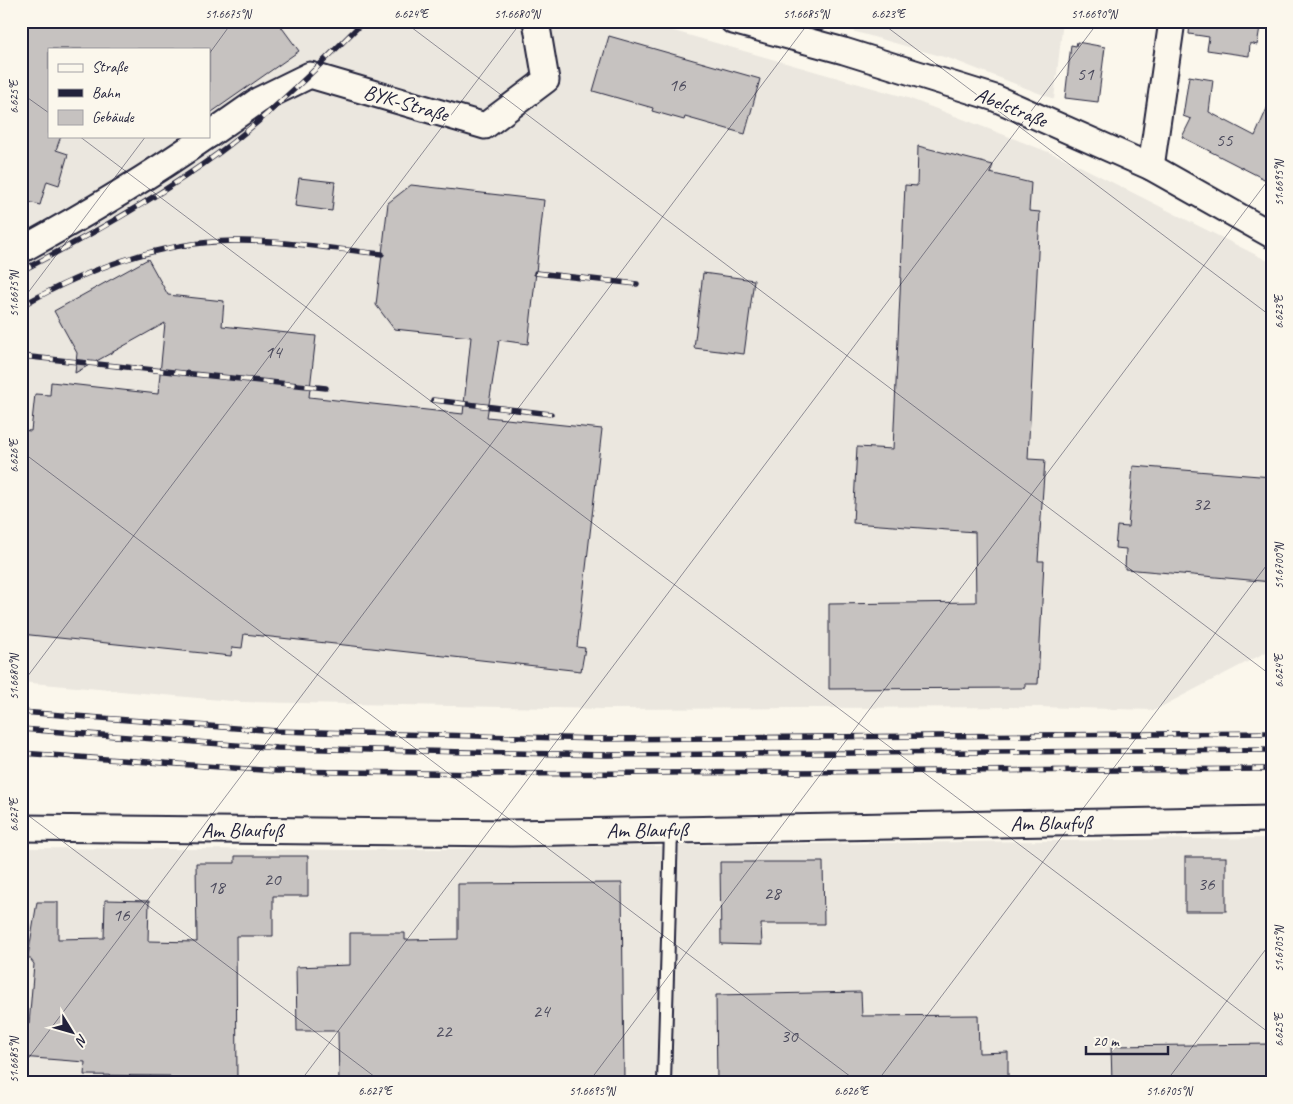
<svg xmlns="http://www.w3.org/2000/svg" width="1293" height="1104" font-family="Caveat,sans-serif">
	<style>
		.built { fill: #ebe7df; fill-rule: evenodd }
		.building { fill: #c6c2c0; stroke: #22223b }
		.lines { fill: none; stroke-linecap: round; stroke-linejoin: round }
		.service-casing { stroke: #22223b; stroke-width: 16 }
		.minor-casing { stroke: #22223b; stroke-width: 29 }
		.service { stroke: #fbf7ec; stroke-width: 12 }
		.minor { stroke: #fbf7ec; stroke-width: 25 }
		.rail-casing { stroke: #22223b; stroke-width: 5.5 }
		.rail { stroke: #fbf7ec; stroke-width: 4; stroke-dasharray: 11; stroke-linecap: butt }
		.ticks { fill: none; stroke: #22223b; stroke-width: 1; stroke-opacity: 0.45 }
		.labels { text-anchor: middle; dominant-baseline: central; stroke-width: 5; stroke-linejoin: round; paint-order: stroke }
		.number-label { font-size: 19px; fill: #4b4a5c }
		.street-label { font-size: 21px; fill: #22223b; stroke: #fbf7ec }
		.neatline { fill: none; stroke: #22223b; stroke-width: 2 }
		.ticks-label { font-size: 12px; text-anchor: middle; fill: #22223b }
	</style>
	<rect width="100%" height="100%" fill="#fbf7ec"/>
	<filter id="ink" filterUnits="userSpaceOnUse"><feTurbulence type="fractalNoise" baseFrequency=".02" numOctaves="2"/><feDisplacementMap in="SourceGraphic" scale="10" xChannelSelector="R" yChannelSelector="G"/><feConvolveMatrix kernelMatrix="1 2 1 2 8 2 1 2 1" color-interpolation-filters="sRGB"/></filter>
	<g filter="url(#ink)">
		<!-- built -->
		<g class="built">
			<path d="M21,21h618l269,77 156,60 208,105v386l-117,61 -117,-3 -435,2 -361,-7 -221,-20zM49,49h160v87h-160z"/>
			<path d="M817,21h246l-9,78 -103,-40z"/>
			<path d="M1272,838v245h-1251v-235l334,2z"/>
		</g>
		<!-- building -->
		<g class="building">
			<path d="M21,21h256l22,30 -90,63v-65h-160v87h12l-5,14 12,4 -9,31 -12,-4 -7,24 -19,-5z"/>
			<path d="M1190,21h71l-4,24 -7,-2 -1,13 -42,-6 2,-13 -20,-3z"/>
			<path d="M609,36l151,43 -15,55 -60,-17 -1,3 -32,-9 1,-3 -60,-17z"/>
			<path d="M1077,42l28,5 -7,55 -33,-4 6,-53 5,1z"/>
			<path d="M1189,76l24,4 -4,32 46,24 17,-39v86l-90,-46 9,-18 -8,-3z"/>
			<path d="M918,146l75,19 -3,8 41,10 -2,28 11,1 -12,247 17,1 -7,101h6l-6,123h-13v4l-196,1v-85l147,-2 -1,-70 -122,-9 4,-76 36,2 12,-264 12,1z"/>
			<path d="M299,178l36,4 -3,29 -37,-5z"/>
			<path d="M411,185l133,15 -16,144 -29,-4 -12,77 115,12 -25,218 8,1 -4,23 -337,-37 -2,14 -10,-1 -1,9 -210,-22v-204l10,1 4,-37 15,1 1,-13 107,12 7,-71 -90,50 2,-20 -23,-42 94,-52 20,36 56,6 -2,25 94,10 -7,61 154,17 8,-77 -77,-8 -18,-24 12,-102z"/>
			<path d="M703,273l51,7 -10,74 -50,-6z"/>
			<path d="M1133,466l139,11v105l-147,-13 1,-20 -11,-1 2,-22 11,1z"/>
			<path d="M235,856h73v40h-35v40h-37l1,146 -67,1v-7l-86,-1 1,-13 -64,-5v-34l8,1 5,-60 -6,-8 9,-54h21v37l46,-1 1,-38 44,1 -1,40 49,1 -1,-79h39z"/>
			<rect x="1185" y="857" width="41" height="54"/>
			<path d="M720,862h103l1,62h-63l1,21 -41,-1z"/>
			<path d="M622,883l2,200h-285l-1,-52h-41l-1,-64 54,-2v-32h55v7l53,-1v-55z"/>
			<path d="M861,992l1,24 116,-1 1,38 29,-1v31h-291l-1,-88z"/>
			<path d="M1272,1044v39h-160l-1,-37z"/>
		</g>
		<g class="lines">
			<!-- service casing -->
			<g class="service-casing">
				<path id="service" d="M664,1083l7,-253"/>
			</g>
			<!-- minor casing -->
			<g class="minor-casing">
				<g id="minor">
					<path d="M733,21l111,30 151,47 156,69 121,68"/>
					<path d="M209,135l50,-35 51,-25 175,51 61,-46 -10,-59"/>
					<path d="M1151,167l21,-146"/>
					<path d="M21,250c64,-35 126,-72 186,-114"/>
					<path d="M21,828l491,5 760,-14"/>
				</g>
			</g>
			<!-- service -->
			<use href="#service" class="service"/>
			<!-- minor -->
			<use href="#minor" class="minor"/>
			<!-- rail casing -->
			<g class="rail-casing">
				<g id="rail">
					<path d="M21,271c68,-35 138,-74 199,-119 52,-39 98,-85 144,-131"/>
					<path d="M536,273l101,11"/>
					<path d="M21,306c67,-37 136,-64 213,-65 49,-1 99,8 148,13"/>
					<path d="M21,356l305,32"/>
					<path d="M433,400l118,14"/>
					<path d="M21,712l256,19 324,8 671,-6"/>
					<path d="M21,729l256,19 329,7 666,-5"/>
					<path d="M21,753l255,18 213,3 783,-5"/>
				</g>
			</g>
			<!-- rail -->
			<use href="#rail" class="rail"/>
		</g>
	</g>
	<!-- ticks -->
	<path class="ticks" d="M403,21l869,655M879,21l393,296M209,54l24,-33M21,93l28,20M79,136l1193,899M21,302l125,-166M21,451l838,632M21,685l501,-664M21,810l362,273M21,1068l789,-1047M299,1083l800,-1062M588,1083l684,-908M876,1083l396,-525M1165,1083l107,-142"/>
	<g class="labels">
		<!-- number labels -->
		<g class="number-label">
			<text x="1085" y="74">51</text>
			<text x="677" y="85">16</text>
			<text x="1224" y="140">55</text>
			<text x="273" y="352">14</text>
			<text x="1201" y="504">32</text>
			<text x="272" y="879">20</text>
			<text x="1206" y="884">36</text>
			<text x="216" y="887">18</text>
			<text x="772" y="893">28</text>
			<text x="121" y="915">16</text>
			<text x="541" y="1011">24</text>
			<text x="443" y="1031">22</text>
			<text x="789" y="1036">30</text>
		</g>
		<!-- street labels -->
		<g class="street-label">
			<text transform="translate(406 103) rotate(16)">BYK-Straße</text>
			<text transform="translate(1011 107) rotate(22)">Abelstraße</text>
			<text transform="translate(1051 823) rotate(-1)">Am Blaufuß</text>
			<text x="242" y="830">Am Blaufuß</text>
			<text transform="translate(647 830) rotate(-1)">Am Blaufuß</text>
		</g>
	</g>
	<!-- margin -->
	<rect width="1293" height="1104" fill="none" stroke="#fbf7ec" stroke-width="55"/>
	<!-- legend -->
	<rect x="48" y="48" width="162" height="90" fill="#fbf7ec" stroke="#a4a2a5"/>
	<rect x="58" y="64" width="25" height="8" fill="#fbf7ec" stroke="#a4a2a5"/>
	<text x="92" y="72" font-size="15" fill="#22223b">Straße</text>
	<rect x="58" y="89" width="25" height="8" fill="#22223b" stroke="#a4a2a5"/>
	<text x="92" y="98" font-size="15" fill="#22223b">Bahn</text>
	<rect x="58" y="110" width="25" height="15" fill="#c6c2c0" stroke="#a4a2a5"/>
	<text x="92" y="122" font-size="15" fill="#22223b">Gebäude</text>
	<!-- north arrow -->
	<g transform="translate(72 1032) rotate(127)" stroke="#fbf7ec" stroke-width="4" paint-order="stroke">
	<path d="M0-4L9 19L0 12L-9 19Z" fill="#22223b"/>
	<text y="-8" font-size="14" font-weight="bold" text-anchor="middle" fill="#22223b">N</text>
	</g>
	<!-- scale -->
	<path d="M1086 1046v8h82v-8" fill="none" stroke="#22223b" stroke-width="2.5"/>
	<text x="1093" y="1046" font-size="15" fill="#22223b" stroke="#fbf7ec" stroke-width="4" paint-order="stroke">20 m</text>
	<rect x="28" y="28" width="1238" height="1048" class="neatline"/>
	<g class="ticks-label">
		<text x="228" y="18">51.6675°N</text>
		<text x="411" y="18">6.624°E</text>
		<text x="517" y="18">51.6680°N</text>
		<text x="806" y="18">51.6685°N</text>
		<text x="888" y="18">6.623°E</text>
		<text x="1094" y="18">51.6690°N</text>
		<text transform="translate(14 97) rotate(-90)" y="4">6.625°E</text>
		<text transform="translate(1279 183) rotate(-90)" y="4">51.6695°N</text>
		<text transform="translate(14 294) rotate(-90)" y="4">51.6675°N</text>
		<text transform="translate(1279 312) rotate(-90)" y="4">6.623°E</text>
		<text transform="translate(14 456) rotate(-90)" y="4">6.626°E</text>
		<text transform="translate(1279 566) rotate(-90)" y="4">51.6700°N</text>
		<text transform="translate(1279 671) rotate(-90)" y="4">6.624°E</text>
		<text transform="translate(14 677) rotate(-90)" y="4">51.6680°N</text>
		<text transform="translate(14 815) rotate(-90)" y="4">6.627°E</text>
		<text transform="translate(1279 949) rotate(-90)" y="4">51.6705°N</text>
		<text transform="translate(1279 1030) rotate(-90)" y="4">6.625°E</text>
		<text transform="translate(14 1060) rotate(-90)" y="4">51.6685°N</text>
		<text x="375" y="1095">6.627°E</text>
		<text x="592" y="1095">51.6695°N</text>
		<text x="851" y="1095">6.626°E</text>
		<text x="1169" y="1095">51.6705°N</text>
	</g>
</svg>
